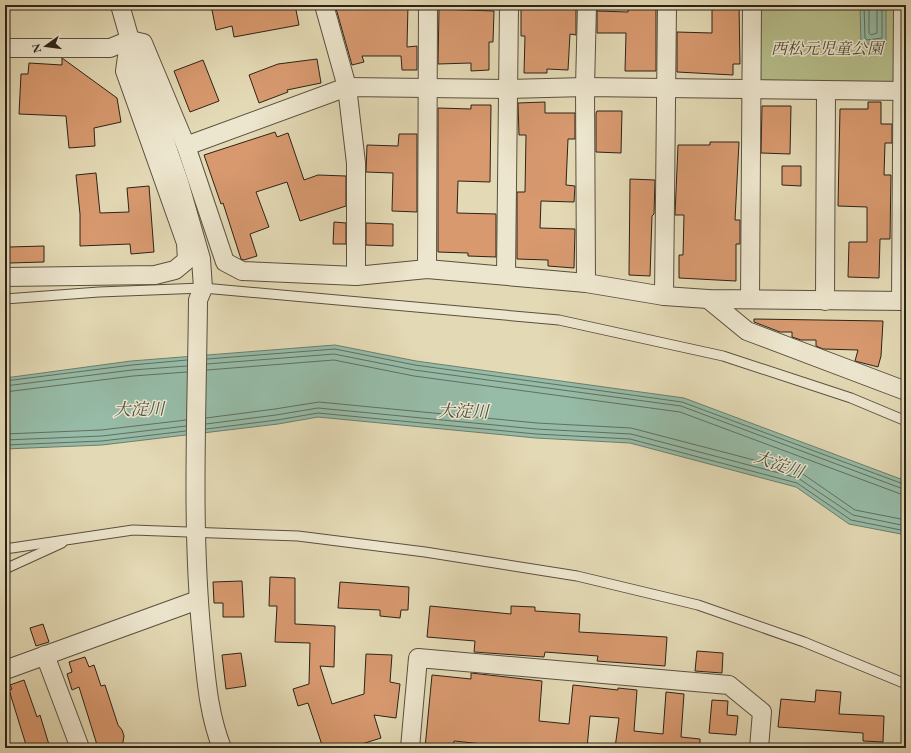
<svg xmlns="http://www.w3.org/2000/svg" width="911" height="753" font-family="'EB Garamond','Noto Serif JP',serif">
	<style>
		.green { fill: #b6be8b; stroke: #717052 }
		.water { fill: #96bba7; stroke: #6c7e6e }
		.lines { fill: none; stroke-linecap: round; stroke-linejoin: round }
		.shore { stroke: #616f60; stroke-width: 1 }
		.building { fill: #d8996f; stroke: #2c2319 }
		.service-casing { stroke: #5a5040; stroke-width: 11 }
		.minor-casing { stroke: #5a5040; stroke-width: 20 }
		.service { stroke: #ede6ce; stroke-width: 9 }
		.minor { stroke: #ede6ce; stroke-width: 18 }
		.labels { text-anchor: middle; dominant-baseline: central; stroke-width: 3; stroke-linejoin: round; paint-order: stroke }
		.park-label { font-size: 16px; font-style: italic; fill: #4e4a36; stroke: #ede6ce }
		.water-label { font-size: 17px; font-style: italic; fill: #4c5144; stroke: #ede6ce }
	</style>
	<rect width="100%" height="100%" fill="#e3d9b4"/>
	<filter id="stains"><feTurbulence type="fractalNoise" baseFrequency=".005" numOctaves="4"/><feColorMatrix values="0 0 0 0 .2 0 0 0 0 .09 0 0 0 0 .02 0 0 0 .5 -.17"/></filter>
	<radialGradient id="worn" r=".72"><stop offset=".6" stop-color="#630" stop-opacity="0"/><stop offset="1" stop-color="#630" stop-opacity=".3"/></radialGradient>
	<!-- green -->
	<path class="green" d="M752,5h151v86l-152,-1z"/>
	<!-- water -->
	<g class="water">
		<path d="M860,5h26v39h-25z"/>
		<path d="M335,345l81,16 268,37 222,83v54l-57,-11 -53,-37 -166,-44 -94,-5 -218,-21 -40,7 -176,21 -97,4v-71l126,-17z"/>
	</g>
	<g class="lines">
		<!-- shore -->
		<g class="shore">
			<path d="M864,5l1,33 2,2 15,-2v-33"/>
			<path d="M869,5v28l2,2 6,-2v-28"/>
			<path d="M207,359l128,-10 80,16 267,37 224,83"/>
			<path d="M207,364l127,-10 80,16 267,36 225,84"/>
			<path d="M207,370l127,-10 80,16 266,36 226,84"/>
			<path d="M5,381l127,-16 55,-5"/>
			<path d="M5,386l127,-16 55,-4"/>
			<path d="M5,392l128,-16 54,-4"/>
			<path d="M206,418l69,-9 44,-7 218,21 94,5 169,44 55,38 51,10"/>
			<path d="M206,424l70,-9 42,-7 218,21 95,5 167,44 55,37 53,11"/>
			<path d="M206,429l71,-9 41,-7 218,21 94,5 167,44 54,37 55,11"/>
			<path d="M5,434l96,-4 85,-10"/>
			<path d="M5,440l97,-4 84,-10"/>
			<path d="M5,445l97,-4 84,-10"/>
		</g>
	</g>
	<!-- building -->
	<g class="building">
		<path d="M211,5h84l4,20 -65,12 -2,-11 -16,4z"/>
		<path d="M335,5h73l-1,42 10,-1v24h-15l-1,-14h-39l2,6 -12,3z"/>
		<path d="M521,5l55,1v29l-6,-1 -2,36 -21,-1v4h-23l1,-37h-4z"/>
		<path d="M629,5h27v66h-31l1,-38h-29v-22l31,1z"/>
		<path d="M712,5h27l1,59h-7v11l-56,-3v-40l35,1z"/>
		<path d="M439,9l55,2 -1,31h-4v28l-18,1v-8l-33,1z"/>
		<path d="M62,58l55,40 4,24 -27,6 1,18 -26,2 -3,-32 -47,-2 2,-40h7l1,-11 33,2z"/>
		<path d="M317,59l4,24 -34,7 1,2 -29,11 -10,-28 29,-11z"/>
		<path d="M203,60l16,41 -29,11 -16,-41z"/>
		<path d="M545,102v11h30v26h-7l-2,46 9,1 -1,16 -33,-1 -1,27 35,1 -1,39 -26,-2v-6l-31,-1v-67h8l1,-57h-7l-1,-32z"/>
		<path d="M868,102h13v22h11v19h-7l-1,32h7l-1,64h-10l-1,39 -31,-1 1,-35h18v-35l-29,-1 2,-97h28z"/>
		<path d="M471,105h20l-1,77 -32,-1 -1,32 39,1v43l-28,-1v-3l-30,-1v-144l33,1z"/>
		<path d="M762,106h29l-1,48 -29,-1z"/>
		<path d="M597,111h25l-1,42 -25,-1v-39z"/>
		<path d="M275,132l2,5 11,-4 16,47 14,-5 28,1v30l-46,15 -13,-39 -31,10 13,35 -19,7 7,22 -13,4 -3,-1 -18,-56 -2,1 -17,-49z"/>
		<path d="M399,134h18v78l-25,-1 1,-38 -27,-1 1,-27 31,1z"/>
		<path d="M710,142h29l-4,78h5v24h-4v37l-57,-3v-23h4l1,-40h-9l3,-70h32z"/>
		<path d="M782,166h19v20l-19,-1z"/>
		<path d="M96,173l4,40 29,-1 -2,-24 22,-2 5,66 -23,2 -1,-10 -50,2v-32l-4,-39z"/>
		<path d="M630,179l25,1 -1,34 -2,2 -2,60 -21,-1z"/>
		<path d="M334,222l12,1v21h-13z"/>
		<path d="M366,223l27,1v22l-27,-1z"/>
		<path d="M44,246v16l-35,1v-16z"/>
		<path d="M754,319l129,2 -2,35 -3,11 -23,-6 3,-11 -35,-1 -7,-3v-6h-15l-9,-3v-5h-12l-26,-10z"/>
		<path d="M270,577l25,1v46l40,2 -1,41 -14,-1 12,38 32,-10 2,-40 26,1 -2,27 10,2 -4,34 -22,-3 7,23 -32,10h-26l-15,-45 -10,3 -5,-17 16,-5 1,-41 -35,-1 2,-36h-8z"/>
		<path d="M242,581l2,36h-21v-14h-9l-1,-21z"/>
		<path d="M340,582l69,5 -1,23h-7l-1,8 -20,-2v-6l-42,-2z"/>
		<path d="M430,606l81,8v-8l24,1v4l45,3 -1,18 88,5 -2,29 -68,-5 1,-5 -53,-4 -1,5 -70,-5 1,-11 -48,-4z"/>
		<path d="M43,624l6,18 -13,4 -6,-18z"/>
		<path d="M697,651l26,2 -1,20 -27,-2z"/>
		<path d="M241,653l5,33 -20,3 -4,-34z"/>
		<path d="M85,657l4,10 5,-2 7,21 4,-1 13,40 4,5 2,6 -1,6 -3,6h-22l-19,-61 -7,3 -5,-16 5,-2 -3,-10z"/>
		<path d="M471,673l71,8 -3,40 30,3 4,-39 45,5v-2l19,2 -3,41 29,3 3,-42 18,2 -3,43 19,2v9h-85l4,-30 -29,-2 -3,32h-66l-67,-7 -1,7h-28l7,-73 39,4z"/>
		<path d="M24,680l13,37 3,-2 10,33h-23l-18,-58 3,-1 -2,-4z"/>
		<path d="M816,690l25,2 -2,22 45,2 -1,26 -20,-1v-8l-85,-6 3,-28 34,3z"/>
		<path d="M712,700l16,1 -1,14 11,1 -2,19 -27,-2z"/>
	</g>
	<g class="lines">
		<!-- service casing -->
		<g class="service-casing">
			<g id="service">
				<path d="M5,299l94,-7 104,-4 356,32 164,36 128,42 55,23"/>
				<path d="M5,549l128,-19 165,6 127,16 152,24 121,29 106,37 102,42"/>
				<path d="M5,569l57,-26"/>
			</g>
		</g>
		<!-- minor casing -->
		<g class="minor-casing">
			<g id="minor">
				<path d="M120,5l10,35 49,142 22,77 2,29 -5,12c-1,113 -7,226 4,338 4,38 6,75 20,110"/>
				<path d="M324,5l23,82 9,76v113"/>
				<path d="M5,48h105l20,-8 13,3 43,103 39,116 17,9 114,5 71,-7 159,14 78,13 44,3 198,2"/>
				<path d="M186,146l161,-59 161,2 77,-2 321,4"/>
				<path d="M427,269l1,-264"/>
				<path d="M506,275l3,-270"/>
				<path d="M5,277l150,-2 20,-5 12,-10 -1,-17 -61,-172 4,-29"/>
				<path d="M586,283l-1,-196 2,-82"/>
				<path d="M664,296l3,-291"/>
				<path d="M708,299l39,32 159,60"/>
				<path d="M750,299l2,-294"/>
				<path d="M825,301l1,-210"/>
				<path d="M901,301l2,-296"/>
				<path d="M45,655l35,93"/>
				<path d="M5,670l193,-70"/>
				<path d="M410,748l8,-90 311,27 33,27 -3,36"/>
			</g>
		</g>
		<!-- service -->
		<use href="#service" class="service"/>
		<!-- minor -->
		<use href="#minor" class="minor"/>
	</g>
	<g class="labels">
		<!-- park labels -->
		<g class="park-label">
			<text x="827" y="48">西松元児童公園</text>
		</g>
		<!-- water labels -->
		<g class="water-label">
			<text transform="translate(139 409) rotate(-1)">大淀川</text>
			<text transform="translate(463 411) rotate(1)">大淀川</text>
			<text transform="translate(779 464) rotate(19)">大淀川</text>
		</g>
	</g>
	<!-- margin -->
	<rect width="911" height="753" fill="none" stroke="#e3d9b4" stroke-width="20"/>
	<rect x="6" y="6" width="899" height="741" fill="none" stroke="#2c2319" stroke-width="2"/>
	<rect x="10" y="10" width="891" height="733" fill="none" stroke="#2c2319"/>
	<!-- north arrow -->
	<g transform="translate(46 46) rotate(256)" stroke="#ede6ce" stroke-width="3" paint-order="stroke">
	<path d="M0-3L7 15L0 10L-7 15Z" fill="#2c2319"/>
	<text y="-6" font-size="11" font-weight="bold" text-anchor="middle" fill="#2c2319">N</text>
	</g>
	<rect width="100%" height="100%" filter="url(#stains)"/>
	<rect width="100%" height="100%" fill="url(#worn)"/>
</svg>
